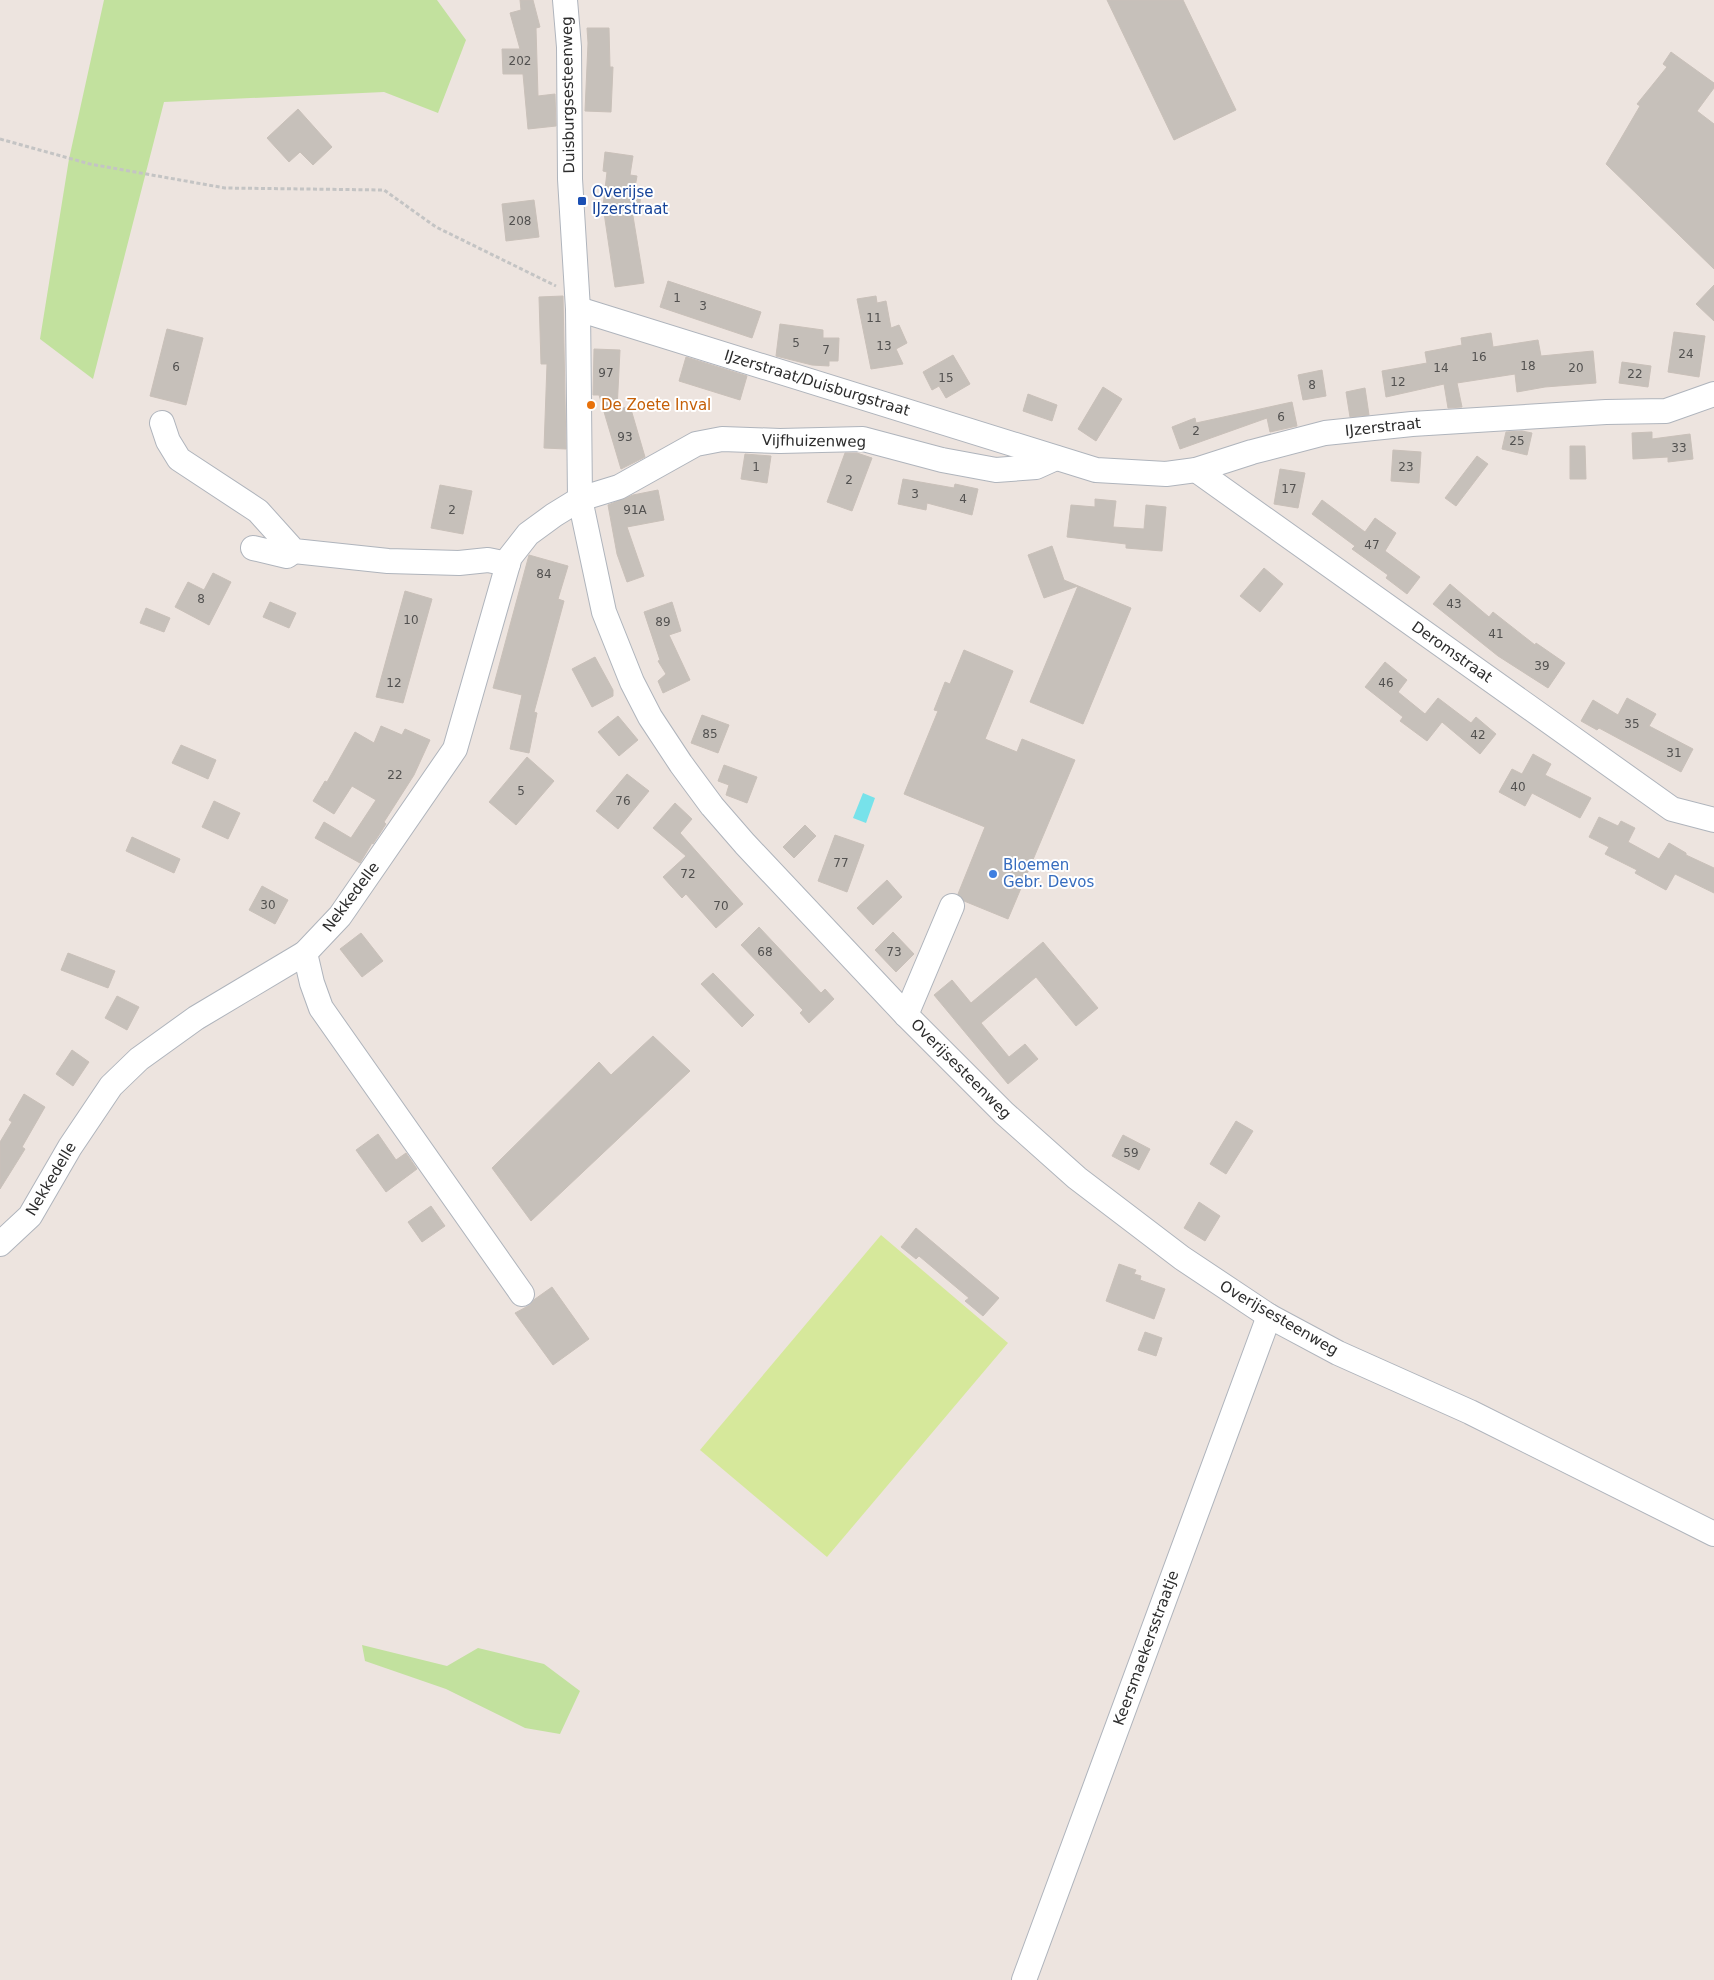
<svg xmlns="http://www.w3.org/2000/svg" width="1714" height="1980" font-family="'DejaVu Sans',sans-serif">
	<style>
		.green { fill: #c2e19e }
		.pitch { fill: #d6e89b }
		.water { fill: #77e2ea }
		.building { fill: #c6c0ba; stroke: #c9c0b9 }
		.lines { fill: none; stroke-linecap: round; stroke-linejoin: round }
		.minor-casing { stroke: #afb4bc; stroke-width: 26 }
		.path { stroke: #c4c4c4; stroke-width: 3; stroke-dasharray: 4 2.5; stroke-linecap: butt }
		.minor { stroke: #fff; stroke-width: 24 }
		.transit-dot { fill: #1a4fb4; stroke: #fff; stroke-width: 2 }
		.food-dot { fill: #e8710a; stroke: #fff; stroke-width: 2 }
		.shop-dot { fill: #3f7fe0; stroke: #fff; stroke-width: 2 }
		.labels { text-anchor: middle; dominant-baseline: central; stroke-width: 4; stroke-linejoin: round; paint-order: stroke }
		.number-label { font-size: 12px; fill: #525150 }
		.street-label { font-size: 15px; fill: #2c2c2c; stroke: #fff }
		.transit-label { font-size: 15px; fill: #164399; stroke: #fff; text-anchor: start }
		.food-label { font-size: 15px; fill: #c56008; stroke: #fff; text-anchor: start }
		.shop-label { font-size: 15px; fill: #366cbe; stroke: #fff; text-anchor: start }
	</style>
	<rect width="100%" height="100%" fill="#ede4df"/>
	<!-- green -->
	<g class="green">
		<path d="M104,0h333l29,40 -28,73 -54,-21 -220,10 -71,277 -53,-40 29,-180z"/>
		<path d="M362,1645l85,21 31,-18 66,16 36,27 -20,43 -35,-6 -79,-39 -81,-28z"/>
	</g>
	<!-- pitch -->
	<path class="pitch" d="M881,1235l127,108 -181,214 -127,-107z"/>
	<!-- water -->
	<path class="water" d="M863,793l12,5 -9,25 -13,-5z"/>
	<!-- building -->
	<g class="building">
		<path d="M520,0h13l7,27 -4,1 2,68 17,-2 1,32 -28,3 -5,-55h-20l-1,-25h18l-10,-36 11,-3z"/>
		<path d="M1107,0h76l53,110 -62,30z"/>
		<path d="M587,28h22l1,39h3l-2,45 -26,-1 3,-68z"/>
		<path d="M1671,52l43,31v5l-17,23 17,13v145l-108,-105 34,-58 -3,-2 30,-37 -4,-3z"/>
		<path d="M298,109l34,38 -19,18 -13,-13 -11,10 -22,-24z"/>
		<path d="M605,152l28,4 -3,19 7,1 -3,17 7,1 -2,17 -7,-1 12,73 -29,4 -12,-81 4,-34 -4,-1z"/>
		<path d="M534,200l5,37 -33,4 -4,-37z"/>
		<path d="M668,281l93,31 -9,26 -92,-31z"/>
		<path d="M1714,285v36l-18,-17z"/>
		<path d="M563,296l3,153 -22,-1 3,-84h-6l-2,-67z"/>
		<path d="M876,296l1,7 9,-2 5,27 8,-3 8,18 -11,6 7,15 -32,5 -14,-70z"/>
		<path d="M780,324l43,6v8h16l-1,23h-9v5l-17,-1 -36,-9z"/>
		<path d="M167,329l36,9 -17,67 -36,-9z"/>
		<path d="M1674,332l31,4 -6,41 -31,-5z"/>
		<path d="M1491,333l2,14 45,-7 3,16 52,-5 3,32 -51,4 -28,5 -2,-18 -58,9 5,24 -14,1 -4,-24 -58,13 -4,-26 45,-8 -2,-11 37,-7 -1,-7z"/>
		<path d="M594,349l26,1 -3,60 13,-4 15,51 -24,12 -22,-74h-6z"/>
		<path d="M953,355l17,29 -24,14 -7,-12 -7,4 -9,-18z"/>
		<path d="M686,357l61,19 -7,24 -61,-19z"/>
		<path d="M1622,362l29,4 -3,21 -29,-4z"/>
		<path d="M1322,370l4,26 -23,4 -5,-25z"/>
		<path d="M1103,387l19,12 -26,42 -18,-12z"/>
		<path d="M1365,388l4,27 -19,2 -4,-25z"/>
		<path d="M1028,394l29,11 -5,16 -29,-10z"/>
		<path d="M1292,402l5,24 -27,6 -3,-14 -87,31 -8,-22 23,-9 1,5z"/>
		<path d="M1522,431l10,2 -5,22 -25,-6 4,-17z"/>
		<path d="M1652,432v7l38,-5 3,25 -25,3v-5l-35,2 -1,-26z"/>
		<path d="M1570,446h15l1,33h-16z"/>
		<path d="M1393,450l28,2 -2,31 -28,-2z"/>
		<path d="M845,453h12l15,5 -20,53 -25,-9z"/>
		<path d="M745,454l26,2 -4,27 -26,-4z"/>
		<path d="M1477,456l11,8 -32,42 -11,-8z"/>
		<path d="M1280,469l25,4 -7,35 -24,-4z"/>
		<path d="M903,479l51,9 1,-4 23,5 -6,26 -45,-12 -1,7 -28,-6z"/>
		<path d="M440,485l32,6 -9,43 -32,-6z"/>
		<path d="M658,490l6,30 -37,7 17,49 -17,6 -10,-28 -9,-49 25,-10z"/>
		<path d="M1095,499l21,2 -3,26 31,2 2,-24 20,2 -4,44 -36,-3v-4l-59,-7 4,-32 24,2z"/>
		<path d="M1322,500l43,32 10,-14 21,15 -11,18 35,26 -13,17 -21,-16 2,-3 -36,-26 3,-3 -43,-32z"/>
		<path d="M1052,546l12,34 67,28 -48,116 -53,-22 48,-116 -34,12 -16,-43z"/>
		<path d="M529,555l39,11 -10,33 6,2 -30,111 3,1 -8,40 -19,-4 12,-54 -29,-7z"/>
		<path d="M1264,568l19,16 -23,28 -20,-16z"/>
		<path d="M213,573l18,9 -22,43 -34,-18 13,-25 16,8z"/>
		<path d="M1450,584l39,33 4,-5 42,33 1,-2 29,20 -17,25 -50,-32 -65,-52z"/>
		<path d="M405,591l27,8 -29,104 -27,-6z"/>
		<path d="M270,602l26,11 -7,15 -26,-11z"/>
		<path d="M672,602l9,29 -12,4 21,45 -27,13 -5,-12 8,-7 -8,-13 2,-1 -16,-48z"/>
		<path d="M146,608l24,10 -6,14 -24,-9z"/>
		<path d="M964,650l49,21 -28,68 32,13 5,-13 53,21 -67,159 -44,-18 -6,-7 27,-67 -81,-33 34,-83 -4,-1 11,-28 5,2z"/>
		<path d="M595,657l18,33v6l-21,11 -20,-38z"/>
		<path d="M1385,662l22,18 -9,12 27,22 13,-16 33,25 5,-6 20,17 -16,20 -38,-32 -15,19 -27,-20 3,-4 -38,-30z"/>
		<path d="M1627,698l29,16 -7,12 44,23 -12,23 -82,-44 -2,2 -16,-9 12,-21 25,15z"/>
		<path d="M702,715l27,10 -11,28 -27,-10z"/>
		<path d="M618,716l20,24 -19,16 -21,-24z"/>
		<path d="M381,726l21,9 3,-6 25,11 -16,35 -30,47 2,2 -13,20 -1,-1 -12,20 -45,-25 9,-16 27,16 25,-38 -24,-14 -18,28 -21,-13 12,-20 2,1 28,-50 19,11z"/>
		<path d="M181,745l35,15 -8,19 -36,-16z"/>
		<path d="M1533,754l18,10 -6,11 46,23 -11,20 -48,-25 -7,13 -26,-14 13,-23 10,5z"/>
		<path d="M527,757l27,24 -38,44 -27,-23z"/>
		<path d="M724,765l33,12 -10,26 -21,-8 3,-10 -11,-4z"/>
		<path d="M627,774l22,17 -31,38 -22,-18z"/>
		<path d="M214,801l26,12 -12,26 -26,-12z"/>
		<path d="M675,803l17,16 -12,14 63,71 -27,24 -30,-34 -4,4 -19,-21 23,-21 -33,-28z"/>
		<path d="M1599,817l19,9 3,-5 14,7 -7,14 31,17 10,-16 17,10v2l28,13v25l-39,-19 -9,16 -31,-17 2,-3 -32,-16 4,-7 -20,-10z"/>
		<path d="M805,825l11,11 -22,22 -11,-11z"/>
		<path d="M835,835l29,10 -17,47 -29,-11z"/>
		<path d="M132,837l48,22 -6,14 -48,-22z"/>
		<path d="M887,880l15,17 -29,28 -16,-17z"/>
		<path d="M262,886l26,14 -13,24 -26,-14z"/>
		<path d="M759,927l62,66 4,-4 9,10 -25,24 -9,-10 3,-3 -62,-65z"/>
		<path d="M893,932l21,22 -18,18 -21,-22z"/>
		<path d="M361,933l22,28 -21,16 -22,-28z"/>
		<path d="M1043,942l55,66 -22,18 -40,-49 -55,46 28,34 16,-13 13,15 -30,25 -74,-89 18,-15 19,23z"/>
		<path d="M68,953l47,18 -7,17 -47,-18z"/>
		<path d="M713,973l41,42 -12,12 -41,-43z"/>
		<path d="M117,996l22,11 -12,23 -22,-12z"/>
		<path d="M653,1036l37,35 -159,150 -39,-53 107,-106 12,13z"/>
		<path d="M72,1050l17,12 -16,24 -17,-12z"/>
		<path d="M24,1094l21,13 -23,40 3,2 -25,40v-47l12,-20 -3,-2z"/>
		<path d="M1236,1121l17,10 -27,43 -16,-10z"/>
		<path d="M378,1134l18,26 10,-7 11,16 -31,23 -30,-42z"/>
		<path d="M1123,1135l27,14 -11,21 -27,-14z"/>
		<path d="M1199,1202l21,14 -15,25 -21,-13z"/>
		<path d="M431,1206l14,20 -23,16 -14,-20z"/>
		<path d="M916,1228l83,70 -16,18 -18,-15 4,-3 -50,-42 -3,3 -15,-12z"/>
		<path d="M1119,1264l17,6 -2,4 7,2 -1,4 25,9 -11,30 -48,-18z"/>
		<path d="M552,1287l37,52 -36,26 -38,-52 15,-8 5,-6z"/>
		<path d="M1145,1332l17,6 -6,18 -18,-6z"/>
	</g>
	<g class="lines">
		<!-- minor casing -->
		<g class="minor-casing">
			<g id="minor">
				<path d="M565,0l4,47 1,132 8,130 2,190 24,113 28,70 18,35 31,47 31,42 33,38 161,171 98,98 73,65 105,80 87,58 69,37 132,59 244,122"/>
				<path d="M578,309l518,161 70,4 30,-4 56,-18 73,-19 87,-9 194,-12 60,-1 48,-17"/>
				<path d="M162,423l6,18 11,18 79,52 36,40 94,10 71,2 29,-3 20,4"/>
				<path d="M1196,470l476,339 42,11"/>
				<path d="M253,548l34,8 7,-5"/>
				<path d="M305,953l7,30 9,25 201,286"/>
				<path d="M906,1015l46,-109"/>
				<path d="M0,1244l30,-28 40,-69 41,-61 28,-27 57,-41 109,-65 35,-37 115,-167 55,-192 18,-23 26,-19 26,-16 39,-12 77,-43 26,-5 58,2 83,-2 79,21 54,10 40,-3 20,-9"/>
				<path d="M1024,1980l245,-664"/>
			</g>
		</g>
		<!-- path -->
		<path class="path" d="M0,139l90,25 135,24 159,2 52,37 120,59"/>
		<!-- minor -->
		<use href="#minor" class="minor"/>
	</g>
	<!-- markers -->
	<rect class="transit-dot" x="577" y="196" width="10" height="10" rx="2.5"/>
	<circle class="food-dot" cx="591" cy="405" r="5"/>
	<circle class="shop-dot" cx="993" cy="874" r="5"/>
	<g class="labels">
		<!-- number labels -->
		<g class="number-label">
			<text x="520" y="61">202</text>
			<text x="520" y="221">208</text>
			<text x="677" y="298">1</text>
			<text x="703" y="306">3</text>
			<text x="874" y="318">11</text>
			<text x="796" y="343">5</text>
			<text x="884" y="346">13</text>
			<text x="826" y="350">7</text>
			<text x="1686" y="354">24</text>
			<text x="1479" y="357">16</text>
			<text x="1528" y="366">18</text>
			<text x="176" y="367">6</text>
			<text x="1441" y="368">14</text>
			<text x="1576" y="368">20</text>
			<text x="606" y="373">97</text>
			<text x="1635" y="374">22</text>
			<text x="946" y="378">15</text>
			<text x="1398" y="382">12</text>
			<text x="1312" y="385">8</text>
			<text x="1281" y="417">6</text>
			<text x="1196" y="431">2</text>
			<text x="625" y="437">93</text>
			<text x="1517" y="441">25</text>
			<text x="1679" y="448">33</text>
			<text x="756" y="467">1</text>
			<text x="1406" y="467">23</text>
			<text x="849" y="480">2</text>
			<text x="1289" y="489">17</text>
			<text x="915" y="494">3</text>
			<text x="963" y="499">4</text>
			<text x="452" y="510">2</text>
			<text x="635" y="510">91A</text>
			<text x="1372" y="545">47</text>
			<text x="544" y="574">84</text>
			<text x="201" y="599">8</text>
			<text x="1454" y="604">43</text>
			<text x="411" y="620">10</text>
			<text x="663" y="622">89</text>
			<text x="1496" y="634">41</text>
			<text x="1542" y="666">39</text>
			<text x="394" y="683">12</text>
			<text x="1386" y="683">46</text>
			<text x="1632" y="724">35</text>
			<text x="710" y="734">85</text>
			<text x="1478" y="735">42</text>
			<text x="1674" y="753">31</text>
			<text x="395" y="775">22</text>
			<text x="1518" y="787">40</text>
			<text x="521" y="791">5</text>
			<text x="623" y="801">76</text>
			<text x="841" y="863">77</text>
			<text x="688" y="874">72</text>
			<text x="268" y="905">30</text>
			<text x="721" y="906">70</text>
			<text x="765" y="952">68</text>
			<text x="894" y="952">73</text>
			<text x="1131" y="1153">59</text>
		</g>
		<!-- street labels -->
		<g class="street-label">
			<text transform="translate(568 95) rotate(-91)">Duisburgsesteenweg</text>
			<text transform="translate(817 383) rotate(17)">IJzerstraat/Duisburgstraat</text>
			<text transform="translate(1383 427) rotate(-6)">IJzerstraat</text>
			<text transform="translate(814 441) rotate(1)">Vijfhuizenweg</text>
			<text transform="translate(1452 652) rotate(35)">Deromstraat</text>
			<text transform="translate(351 897) rotate(-53)">Nekkedelle</text>
			<text transform="translate(961 1069) rotate(45)">Overijsesteenweg</text>
			<text transform="translate(51 1179) rotate(-59)">Nekkedelle</text>
			<text transform="translate(1279 1318) rotate(30)">Overijsesteenweg</text>
			<text transform="translate(1146 1648) rotate(-70)">Keersmaekersstraatje</text>
		</g>
		<!-- transit labels -->
		<g class="transit-label">
			<text x="592" y="192">Overijse<tspan x="592" dy="17">IJzerstraat</tspan></text>
		</g>
		<!-- food labels -->
		<g class="food-label">
			<text x="601" y="405">De Zoete Inval</text>
		</g>
		<!-- shop labels -->
		<g class="shop-label">
			<text x="1003" y="865">Bloemen<tspan x="1003" dy="17">Gebr. Devos</tspan></text>
		</g>
	</g>
</svg>
